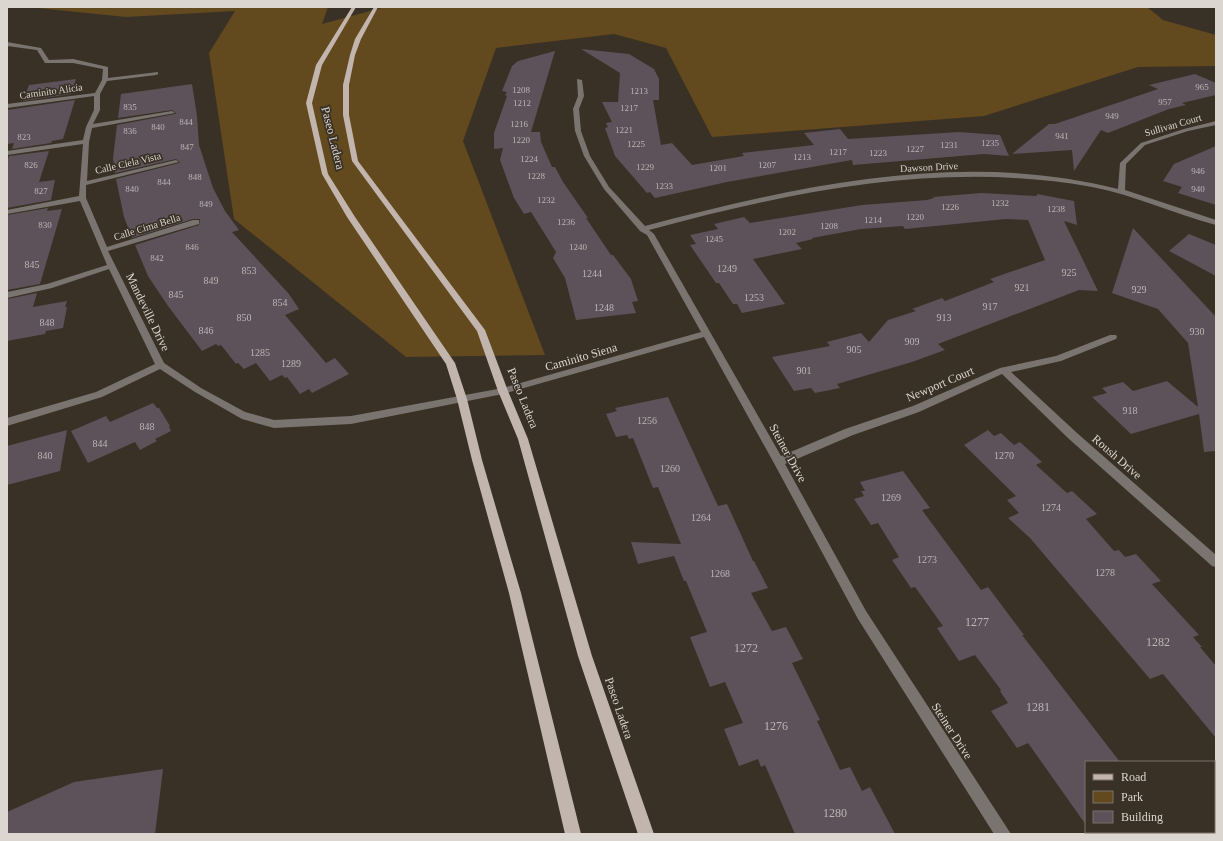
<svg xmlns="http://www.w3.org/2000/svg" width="1223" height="841" font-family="'Times New Roman',serif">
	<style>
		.green { fill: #62491e }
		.building { fill: #5d515a }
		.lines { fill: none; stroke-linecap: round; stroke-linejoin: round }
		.minor { fill: #7a7470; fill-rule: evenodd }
		.major { fill: #c2b5ad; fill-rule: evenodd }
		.labels { text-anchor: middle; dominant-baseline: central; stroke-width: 3.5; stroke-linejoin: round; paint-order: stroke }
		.far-number-label { font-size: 9px; fill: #bcb5b2 }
		.far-street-label { font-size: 10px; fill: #dbd6cf; stroke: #393126 }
		.number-label { font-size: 10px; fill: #bcb5b2 }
		.street-label { font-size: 12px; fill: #dbd6cf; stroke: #393126 }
		.near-number-label { font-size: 12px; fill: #bcb5b2 }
	</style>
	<rect width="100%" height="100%" fill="#393126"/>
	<!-- green -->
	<path class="green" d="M28,7h300l-6,17 63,-17h762l16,13 53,15v31l-78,1 -154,49 -272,21 -46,-89 -52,-14 -118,14 -33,93 82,214 -139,2 -172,-138 -25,-166 26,-42 -109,6z"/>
	<!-- building -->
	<g class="building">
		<path d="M581,49l48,5 25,15 5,10v21h-6l8,45 11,-2 20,22 52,-9 -2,-3 72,-8 -10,-12 36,-4 8,10 111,-7 41,3 9,21 -25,-2 -131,11 -1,-5 -125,22 -72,16 -5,-6 -3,1 -32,-37 -10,-28 3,-1 -2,-4 6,-1 -10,-20h16l2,-29z"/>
		<path d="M555,51l-24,81h9l1,10 11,25h3l8,15 25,36h-2l25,37h2l18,24 7,22 -6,1 4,11 -60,7 -11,-42 -12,-20 3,-6 -25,-40 -7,2 -10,-16 -14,-38 3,-12 -9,1v-16l13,-37 -2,-1 2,-3 -5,-1 10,-25 6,-5z"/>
		<path d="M1195,74l21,9v12l-34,8 4,2 -17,4 -61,24 -7,-3 -27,41 -2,-21 -60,4 37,-30h6l103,-35 -9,-4z"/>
		<path d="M76,79l-5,15 -48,7 6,-16z"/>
		<path d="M192,84l5,32 2,29 14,43 12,23 14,19 -7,2 57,62 10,15 -14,6 41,48 9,-5 14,16 -37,19 -3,-4 -9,5 -13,-17 -2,1 -3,-3 -12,6 -14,-18 -12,6 -6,-6 -2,1 -15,-19 -3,1 -2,-2 -14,7 -34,-45 -20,-30 -13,-31 64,-20 1,-6h-7l-61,19 -8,-21 -8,-38 63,-16 1,-1 -4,-3 -61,14 -2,-15 4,-33 58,-11 1,-1 -4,-3 -54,8 3,-24z"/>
		<path d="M75,100l-12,39 -11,2 -1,2 -39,6 2,-6 -7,1v-34z"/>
		<path d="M1216,146v59l-38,-12 4,-6 -19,-6 11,-17z"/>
		<path d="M49,151l-10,31 16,-2 -4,20 -44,8v-46l2,-6z"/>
		<path d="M981,193l56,3v-2l37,7 3,24 -13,-4 34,70 -19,-1 -141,54 7,6 -33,12 -75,22 3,4 -25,5 -4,-5 -17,3 -22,-34 58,-11 -3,-4 34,-9 8,9 19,-22 28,-9 -4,-2 30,-11 3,3 49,-19 -4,-3 55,-19 -17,-40 -22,-1 -101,10 -2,-3 -42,3 -49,9 1,1 -17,4 6,6 -49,10 32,45 -43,9 -5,-9h-4l-14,-21h-3l-26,-38 6,-1 -6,-9 28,-6 -4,-5 30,-7 6,6 112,-18 65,-5 7,-2 -1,-1z"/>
		<path d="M48,208l-1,3 15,-2 -22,75 -33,6v-75z"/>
		<path d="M1133,228l83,89v134l-12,1 -5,-38 -68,20 -39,-37 15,-4 -5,-5 21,-6 10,9 34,-10 31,26 -10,-64 -30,-34 -46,-16z"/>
		<path d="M1189,234l27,11v31l-47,-25z"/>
		<path d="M37,293l-4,14 34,-6 -2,6h2l-4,21 -17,3 -1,3 -38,7v-42z"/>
		<path d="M668,397l50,109 9,-2 26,57h1l14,27 -17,5 21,38 14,-4 17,32 -11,4 28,57 -3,1 23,49 10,-3 12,24 8,-4 25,47h-100l-30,-69 -4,2 -3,-8 -19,7 -15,-37 19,-6 -18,-41 -15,5 -20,-50 17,-5 -21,-51h-2l-10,-25 -36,8 -7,-22 50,2 -23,-57 -5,1 -20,-50 -4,1 -2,-4 -11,2 -10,-23 11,-3 -2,-3z"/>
		<path d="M153,403l4,5h2l11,18h-1l2,5 -16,8 2,2 -17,9 -5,-8 -47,21 -17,-32 35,-15 4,6z"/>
		<path d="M67,430l-7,41 -53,14v-39z"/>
		<path d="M988,430l6,6 7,-3 13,12 6,-3 22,20 -6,3 31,28 5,-2 25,23 -11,5 28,32 5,-1 6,7 11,-3 25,27 -9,3 47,51 -6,2 9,10h-2l16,19v72l-53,-64 -13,5 -120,-141 -22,-20 11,-5 -12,-13 9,-4 -52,-51z"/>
		<path d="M903,471l27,37 -8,2 59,80 7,-3 36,48h-2l98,127h-34v63l-58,-82 -11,5 -26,-37 17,-8 -8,-12 1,-1 -26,-35 -16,6 -22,-33 6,-2 -28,-39 -4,1 -19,-28 7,-3 -21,-34 -7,2 -17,-26 10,-3 -3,-5h4l-5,-9z"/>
		<path d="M163,769l-8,65h-148v-22l67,-30z"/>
	</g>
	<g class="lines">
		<!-- minor -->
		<path class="minor" d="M7,42l34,6 8,12 24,-1 35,8v11l50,-6v2l-2,1 -49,6 -7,13v16l-7,14 79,-13 3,2 -83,15 -3,14 -2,39 89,-21 3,2 -93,23v13l21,49 86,-27h6v4l-91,27 56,112 37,25 44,24 29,8 77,-4 152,-28 198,-56 -54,-97 -7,-4 -36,-42 -20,-33 -9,-25 -2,-22 5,-13 -1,-17 5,1 2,16 -5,13 2,22 9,25 19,31 36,39c151,-40 317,-77 473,-37l2,-26 21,-20 43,-14 32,-8v4l-28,6 -43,14 -19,19 -1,26 91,30v5c-42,-11 -81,-30 -124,-38 -149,-27 -299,4 -443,43l5,4 127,222 64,-27 68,-23 87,-38 56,-12 54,-21h6l1,2 -1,2 -55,22 -50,11 66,61 139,122v12l-4,-1 -143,-127 -67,-65 -83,38 -66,23 -68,29 81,147 145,223h-17l-136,-215 -83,-154 -71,-128 -201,57 -152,30 -77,4 -32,-9 -47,-27 -35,-23 -58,28 -95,29v-8l89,-26 59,-28 -46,-95 -57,19 -45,10v-6l40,-8 60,-19 -27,-64 -73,13v-4l72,-14 4,-52 -76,11v-4l76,-11 3,-13 8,-17v-14l-87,12v-4l88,-11 7,-13 1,-11 -30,-6h-28l-8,-13 -30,-4z"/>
		<!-- major -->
		<g class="major">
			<path d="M352,7h4l-34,58 -10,38 16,71 27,43 100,146 12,36 15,61 39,133 60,241h-16l-56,-241 -37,-133 -15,-61 -11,-35 -99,-147 -25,-43 -16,-71 10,-38z"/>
			<path d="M374,7h4l-17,32 -6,16 -6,30v30l9,46 127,169 23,61 20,48 64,217 62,178h-16l-60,-178 -60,-217 -20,-48 -21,-60 -125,-170 -9,-46v-30l7,-30 5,-16z"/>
		</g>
	</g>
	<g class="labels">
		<!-- far-number labels -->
		<g class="far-number-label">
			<text x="1202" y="87">965</text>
			<text x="521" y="90">1208</text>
			<text x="639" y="91">1213</text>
			<text x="1165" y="102">957</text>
			<text x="522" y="103">1212</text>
			<text x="130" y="107">835</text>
			<text x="629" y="108">1217</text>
			<text x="1112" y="116">949</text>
			<text x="186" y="122">844</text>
			<text x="519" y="124">1216</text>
			<text x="158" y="127">840</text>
			<text x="624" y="130">1221</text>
			<text x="130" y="131">836</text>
			<text x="1062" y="136">941</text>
			<text x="24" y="137">823</text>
			<text x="521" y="140">1220</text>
			<text x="990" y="143">1235</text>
			<text x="636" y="144">1225</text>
			<text x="949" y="145">1231</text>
			<text x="187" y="147">847</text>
			<text x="915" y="149">1227</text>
			<text x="838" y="152">1217</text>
			<text x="878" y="153">1223</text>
			<text x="802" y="157">1213</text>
			<text x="529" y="159">1224</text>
			<text x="31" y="165">826</text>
			<text x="767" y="165">1207</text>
			<text x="645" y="167">1229</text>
			<text x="718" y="168">1201</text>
			<text x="1198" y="171">946</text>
			<text x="536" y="176">1228</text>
			<text x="195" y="177">848</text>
			<text x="164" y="182">844</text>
			<text x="664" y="186">1233</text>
			<text x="132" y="189">840</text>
			<text x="1198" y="189">940</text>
			<text x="41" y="191">827</text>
			<text x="546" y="200">1232</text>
			<text x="1000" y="203">1232</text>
			<text x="206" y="204">849</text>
			<text x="950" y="207">1226</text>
			<text x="1056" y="209">1238</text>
			<text x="915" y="217">1220</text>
			<text x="873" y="220">1214</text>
			<text x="566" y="222">1236</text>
			<text x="45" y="225">830</text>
			<text x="829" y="226">1208</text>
			<text x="787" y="232">1202</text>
			<text x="714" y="239">1245</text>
			<text x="192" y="247">846</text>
			<text x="578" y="247">1240</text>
			<text x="157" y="258">842</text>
		</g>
		<!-- far-street labels -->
		<g class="far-street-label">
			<text transform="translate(51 91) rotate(-8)">Caminito Alicia</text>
			<text transform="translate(1173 125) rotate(-16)">Sullivan Court</text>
			<text transform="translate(128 163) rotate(-13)">Calle Ciela Vista</text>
			<text transform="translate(929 167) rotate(-3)">Dawson Drive</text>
			<text transform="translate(147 227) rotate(-17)">Calle Cima Bella</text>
		</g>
		<!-- number labels -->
		<g class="number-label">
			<text x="32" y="264">845</text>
			<text x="727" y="268">1249</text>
			<text x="249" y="270">853</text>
			<text x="1069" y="272">925</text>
			<text x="592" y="273">1244</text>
			<text x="211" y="280">849</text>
			<text x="1022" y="287">921</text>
			<text x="1139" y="289">929</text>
			<text x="176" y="294">845</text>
			<text x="754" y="297">1253</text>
			<text x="280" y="302">854</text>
			<text x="990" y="306">917</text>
			<text x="604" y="307">1248</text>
			<text x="244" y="317">850</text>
			<text x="944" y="317">913</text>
			<text x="47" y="322">848</text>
			<text x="206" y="330">846</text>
			<text x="1197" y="331">930</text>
			<text x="912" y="341">909</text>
			<text x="854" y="349">905</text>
			<text x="260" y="352">1285</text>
			<text x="291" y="363">1289</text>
			<text x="804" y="370">901</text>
			<text x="1130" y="410">918</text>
			<text x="647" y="420">1256</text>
			<text x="147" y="426">848</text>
			<text x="100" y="443">844</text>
			<text x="45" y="455">840</text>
			<text x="1004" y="455">1270</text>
			<text x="670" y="468">1260</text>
			<text x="891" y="497">1269</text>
			<text x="1051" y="507">1274</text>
			<text x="701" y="517">1264</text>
			<text x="927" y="559">1273</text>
			<text x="1105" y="572">1278</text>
			<text x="720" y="573">1268</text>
		</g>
		<!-- street labels -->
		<g class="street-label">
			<text transform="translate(333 138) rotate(76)">Paseo Ladera</text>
			<text transform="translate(148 312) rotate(64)">Mandeville Drive</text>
			<text transform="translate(581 357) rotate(-16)">Caminito Siena</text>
			<text transform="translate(940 384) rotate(-23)">Newport Court</text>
			<text transform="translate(523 398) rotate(68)">Paseo Ladera</text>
			<text transform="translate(788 453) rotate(61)">Steiner Drive</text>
			<text transform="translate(1117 457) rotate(41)">Roush Drive</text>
			<text transform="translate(619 708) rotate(71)">Paseo Ladera</text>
			<text transform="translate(952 731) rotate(57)">Steiner Drive</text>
		</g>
		<!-- near-number labels -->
		<g class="near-number-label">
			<text x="977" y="622">1277</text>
			<text x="1158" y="642">1282</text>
			<text x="746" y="648">1272</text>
			<text x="1038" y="707">1281</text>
			<text x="776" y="726">1276</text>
			<text x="835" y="813">1280</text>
		</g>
	</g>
	<!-- border -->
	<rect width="1223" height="841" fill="none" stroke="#dbd6cf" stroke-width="16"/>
	<!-- legend -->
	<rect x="1085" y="761" width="130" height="72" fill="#393126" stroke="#7a736a"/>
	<rect x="1093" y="774" width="20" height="6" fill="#c2b5ad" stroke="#7a736a"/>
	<text x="1121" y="781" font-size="12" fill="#dbd6cf">Road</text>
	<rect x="1093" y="791" width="20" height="12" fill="#62491e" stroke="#7a736a"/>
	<text x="1121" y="801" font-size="12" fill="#dbd6cf">Park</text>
	<rect x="1093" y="811" width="20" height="12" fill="#5d515a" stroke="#7a736a"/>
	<text x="1121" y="821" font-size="12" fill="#dbd6cf">Building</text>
</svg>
